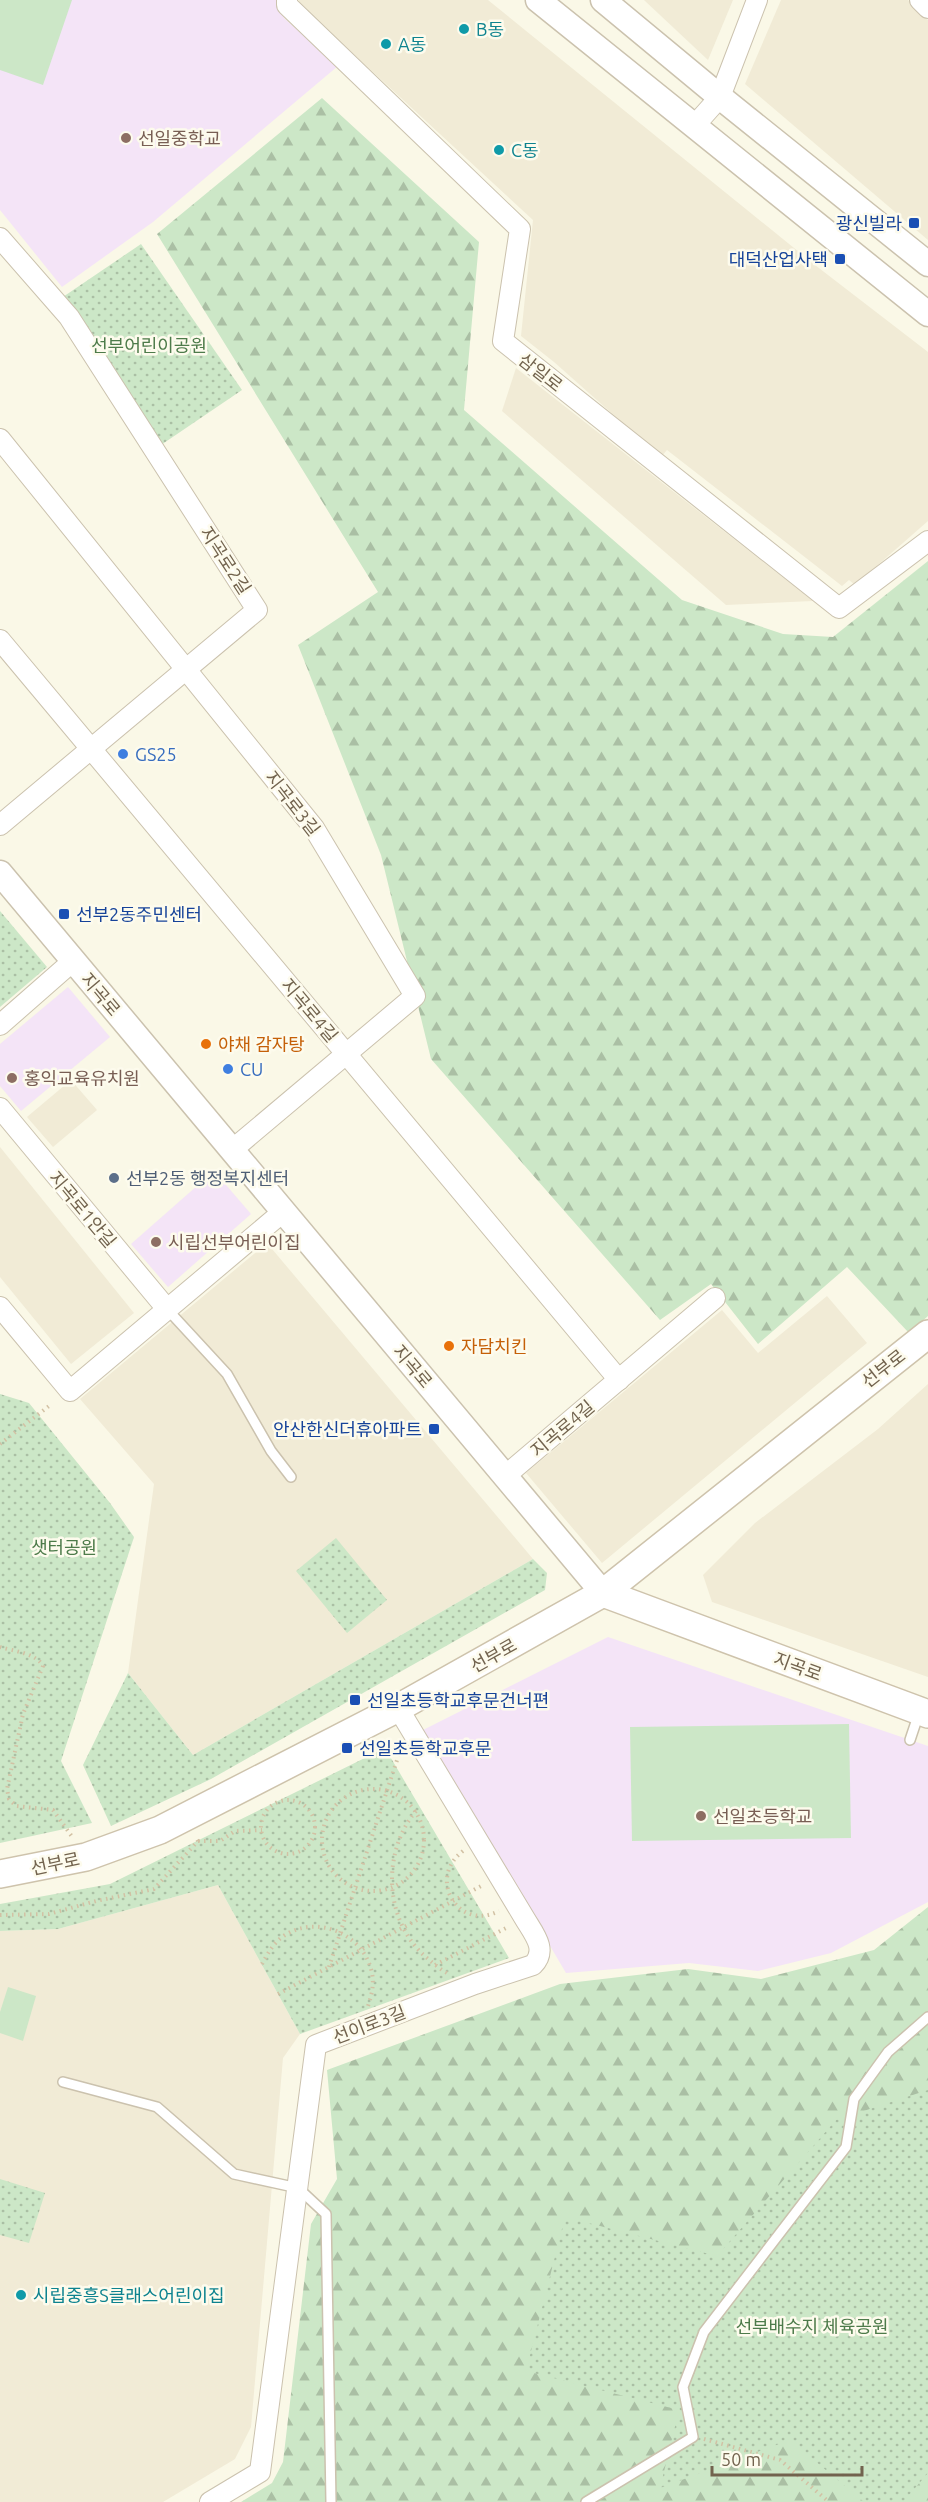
<svg xmlns="http://www.w3.org/2000/svg" width="928" height="2502" font-family="Ubuntu,'Noto Sans KR',sans-serif">
	<style>
		.residential { fill: #f1ebd6 }
		.education { fill: #f4e4f7 }
		.green { fill: #cce7c7 }
		.forest { fill: url(#forest-firs) }
		.park { fill: url(#park-dots) }
		.lines { fill: none; stroke-linecap: round; stroke-linejoin: round }
		.service-casing { stroke: #cbc2ae; stroke-width: 12 }
		.minor-casing { stroke: #cbc2ae; stroke-width: 22 }
		.tertiary-casing { stroke: #cbc2ae; stroke-width: 27 }
		.secondary-casing { stroke: #cec3ac; stroke-width: 30 }
		.path { stroke: #d2c1a4; stroke-width: 4; stroke-dasharray: 1.5 4.5; stroke-linecap: butt }
		.service { stroke: #fff; stroke-width: 9 }
		.minor { stroke: #fff; stroke-width: 20 }
		.tertiary { stroke: #fff; stroke-width: 24 }
		.secondary { stroke: #fff; stroke-width: 27 }
		.culture-dot { fill: #0f9aa8; stroke: #fdfbed; stroke-width: 2 }
		.education-dot { fill: #8d6e63; stroke: #fdfbed; stroke-width: 2 }
		.transit-dot { fill: #1a4fb4; stroke: #fdfbed; stroke-width: 2 }
		.shop-dot { fill: #3f7fe0; stroke: #fdfbed; stroke-width: 2 }
		.food-dot { fill: #e8710a; stroke: #fdfbed; stroke-width: 2 }
		.service-dot { fill: #5c6f8a; stroke: #fdfbed; stroke-width: 2 }
		.labels { text-anchor: middle; dominant-baseline: central; stroke-width: 5; stroke-linejoin: round; paint-order: stroke }
		.culture-label { font-size: 18px; fill: #0d838f; stroke: #fdfbed; text-anchor: start }
		.education-label { font-size: 18px; fill: #785e54; stroke: #fdfbed; text-anchor: start }
		.transit-label { font-size: 18px; fill: #164399; stroke: #fdfbed; text-anchor: end }
		.park-label { font-size: 18px; fill: #4d7b4a; stroke: #fdfbed }
		.street-label { font-size: 18px; fill: #72634e; stroke: #fdfbed }
		.shop-label { font-size: 18px; fill: #366cbe; stroke: #fdfbed; text-anchor: start }
		.food-label { font-size: 18px; fill: #c56008; stroke: #fdfbed; text-anchor: start }
		.service-label { font-size: 18px; fill: #4e5e75; stroke: #fdfbed; text-anchor: start }
	</style>
	<defs>
		<pattern id="forest-firs" width="22" height="20" patternUnits="userSpaceOnUse" patternTransform="scale(1.5)"><rect width="22" height="20" fill="#cce7c7"/><path d="M5 1l3.5 6h-7zM16 11l3.5 6h-7z" fill="#aabfa4"/></pattern>
		<pattern id="park-dots" width="8" height="8" patternUnits="userSpaceOnUse" patternTransform="scale(1.5)"><rect width="8" height="8" fill="#cce7c7"/><path d="M2 2h.1M6 6h.1" fill="none" stroke="#aabfa4" stroke-width="1.8" stroke-linecap="round"/></pattern>
	</defs>
	<rect width="100%" height="100%" fill="#faf8e7"/>
	<!-- residential -->
	<g class="residential">
		<path d="M295,0h193l327,265 113,87v169l-73,64 -6,-5 -7,6 -175,-136 -6,7 -107,-95 -33,-26 12,-116z"/>
		<path d="M644,0h89l-25,60z"/>
		<path d="M781,0h127l20,20v220l-183,-156z"/>
		<path d="M516,368l297,233 -87,4 -224,-194z"/>
		<path d="M71,1080l26,30 -44,37 -26,-30z"/>
		<path d="M0,1147l134,166 -63,51 -71,-87z"/>
		<path d="M267,1243l266,316 -340,196 -65,-82 26,-189 -74,-85z"/>
		<path d="M827,1296l40,47 -265,220 -76,-90 196,-163 36,43z"/>
		<path d="M928,1384v293l-216,-75 -9,-27 52,-52 123,-94z"/>
		<path d="M218,1885l82,149 -17,24 -32,369 -16,32 -72,43h-163v-571l58,-2z"/>
	</g>
	<!-- education -->
	<g class="education">
		<path d="M0,0h279l5,18 54,48 -185,156 -91,65 -62,-77z"/>
		<path d="M68,987l42,50 -89,74 -21,-25v-42z"/>
		<path d="M214,1171l37,43 -83,73 -37,-43z"/>
		<path d="M608,1637l320,109v156l-97,51 -73,18 -69,-8 -123,10 -143,-243z"/>
	</g>
	<!-- green -->
	<g class="green">
		<path d="M0,0h72l-29,85 -43,-15z"/>
		<path d="M849,1724l2,114 -219,3 -2,-114z"/>
		<path d="M8,1987l28,9 -13,45 -23,-8v-21z"/>
	</g>
	<!-- forest -->
	<g class="forest">
		<path d="M322,98l157,144 -15,168 218,190 101,34 50,3 95,-76v755l-19,17 -62,-66 -89,77 -47,-60 -51,36 -229,-261 -50,-204 -83,-210 80,-53 -221,-358z"/>
		<path d="M928,1907v595h-687l31,-19 11,-21 28,-238 26,-45 -10,-109 233,-86 128,-15 73,10 113,-29z"/>
	</g>
	<!-- park -->
	<g class="park">
		<path d="M141,244l101,146 -84,57 -101,-146z"/>
		<path d="M0,911l47,56 -47,40z"/>
		<path d="M0,1394l29,9 81,100 24,34 -73,224 31,62 -92,20z"/>
		<path d="M336,1538l51,62 -40,33 -51,-62z"/>
		<path d="M533,1559l14,14 -2,17 -334,189 -100,47 -28,-61 45,-92 65,82z"/>
		<path d="M385,1748l124,210 -209,76 -82,-149 -160,44 -58,2v-27l110,-20z"/>
		<path d="M928,2090v383l-25,29h-39l-74,-62 -130,48 19,-78 -153,-39 39,-154 152,39 119,-136z"/>
		<path d="M0,2179l45,14 -16,50 -29,-8z"/>
	</g>
	<g class="lines">
		<!-- service casing -->
		<g class="service-casing">
			<g id="service">
				<path d="M167,1309l60,65 44,77 20,26"/>
				<path d="M910,1740l9,-27"/>
				<path d="M63,2082l94,25 77,67 64,14 28,26 5,288"/>
				<path d="M586,2502l107,-65 -10,-50 21,-55 142,-185 8,-48 34,-47 40,-35"/>
			</g>
		</g>
		<!-- minor casing -->
		<g class="minor-casing">
			<g id="minor">
				<path d="M287,0v5l233,224 -17,112 336,267 89,-67"/>
				<path d="M920,0l8,8"/>
				<path d="M695,125l25,-28 37,-97"/>
				<path d="M0,238l69,79 188,293 -257,215"/>
				<path d="M0,439l314,389 101,168 -183,154"/>
				<path d="M0,640l619,740"/>
				<path d="M0,1025l73,-64"/>
				<path d="M0,1108l167,201"/>
				<path d="M0,1307l70,84 214,-180"/>
				<path d="M505,1476l210,-178"/>
				<path d="M210,2502l50,-30 56,-427 159,-61 58,-19c15,-15 1,-31 -8,-46l-127,-211"/>
			</g>
		</g>
		<!-- tertiary casing -->
		<g class="tertiary-casing">
			<g id="tertiary">
				<path d="M538,0l390,314"/>
				<path d="M603,0l117,97 208,167"/>
				<path d="M0,873l603,720"/>
			</g>
		</g>
		<!-- secondary casing -->
		<g class="secondary-casing">
			<g id="secondary">
				<path d="M603,1593l325,121"/>
				<path d="M0,1874l86,-17 74,-27 238,-122 205,-115 325,-259"/>
			</g>
		</g>
		<!-- path -->
		<g class="path">
			<path d="M0,1444l49,-38"/>
			<path d="M0,1647c13,4 36,6 43,19l-20,48 -16,75 2,10 7,7 37,4 20,28"/>
			<circle cx="373" cy="1840" r="51"/>
			<circle cx="288" cy="1827" r="27"/>
			<path d="M416,1811c-35,42 -32,111 11,147 7,6 14,12 22,16"/>
			<path d="M198,1841h22l15,-10 27,-1"/>
			<path d="M463,1851c-37,28 -4,81 36,60"/>
			<path d="M0,1915l49,-1 47,-13 58,-12 44,-48 -3,-5"/>
			<path d="M262,1964c6,-11 12,-22 23,-29 32,-20 76,-2 86,34 4,13 1,25 -3,37"/>
			<path d="M435,1965l73,-38"/>
			<path d="M329,1967l72,-219"/>
			<path d="M278,1994l205,-109"/>
			<path d="M704,2439l76,21 49,42"/>
		</g>
		<!-- service -->
		<use href="#service" class="service"/>
		<!-- minor -->
		<use href="#minor" class="minor"/>
		<!-- tertiary -->
		<use href="#tertiary" class="tertiary"/>
		<!-- secondary -->
		<use href="#secondary" class="secondary"/>
	</g>
	<!-- markers -->
	<g class="culture-dot">
		<circle cx="464" cy="29" r="6"/>
		<circle cx="386" cy="44" r="6"/>
		<circle cx="499" cy="150" r="6"/>
		<circle cx="21" cy="2295" r="6"/>
	</g>
	<g class="education-dot">
		<circle cx="126" cy="138" r="6"/>
		<circle cx="12" cy="1078" r="6"/>
		<circle cx="156" cy="1242" r="6"/>
		<circle cx="701" cy="1816" r="6"/>
	</g>
	<g class="transit-dot">
		<rect x="908" y="217" width="12" height="12" rx="3"/>
		<rect x="834" y="253" width="12" height="12" rx="3"/>
		<rect x="58" y="908" width="12" height="12" rx="3"/>
		<rect x="428" y="1423" width="12" height="12" rx="3"/>
		<rect x="349" y="1694" width="12" height="12" rx="3"/>
		<rect x="341" y="1742" width="12" height="12" rx="3"/>
	</g>
	<g class="shop-dot">
		<circle cx="123" cy="754" r="6"/>
		<circle cx="228" cy="1069" r="6"/>
	</g>
	<g class="food-dot">
		<circle cx="206" cy="1044" r="6"/>
		<circle cx="449" cy="1346" r="6"/>
	</g>
	<circle class="service-dot" cx="114" cy="1178" r="6"/>
	<g class="labels">
		<!-- culture labels -->
		<g class="culture-label">
			<text x="476" y="29">B동</text>
			<text x="398" y="44">A동</text>
			<text x="511" y="150">C동</text>
			<text x="33" y="2295">시립중흥S클래스어린이집</text>
		</g>
		<!-- education labels -->
		<g class="education-label">
			<text x="138" y="138">선일중학교</text>
			<text x="24" y="1078">홍익교육유치원</text>
			<text x="168" y="1242">시립선부어린이집</text>
			<text x="713" y="1816">선일초등학교</text>
		</g>
		<!-- transit labels -->
		<g class="transit-label">
			<text x="902" y="223">광신빌라</text>
			<text x="828" y="259">대덕산업사택</text>
			<text x="76" y="914" text-anchor="start">선부2동주민센터</text>
			<text x="422" y="1429">안산한신더휴아파트</text>
			<text x="367" y="1700" text-anchor="start">선일초등학교후문건너편</text>
			<text x="359" y="1748" text-anchor="start">선일초등학교후문</text>
		</g>
		<!-- park labels -->
		<g class="park-label">
			<text x="149" y="345">선부어린이공원</text>
			<text x="64" y="1547">샛터공원</text>
			<text x="812" y="2326">선부배수지 체육공원</text>
		</g>
		<!-- street labels -->
		<g class="street-label">
			<text transform="translate(541 372) rotate(38)">삼일로</text>
			<text transform="translate(226 560) rotate(57)">지곡로2길</text>
			<text transform="translate(293 803) rotate(52)">지곡로3길</text>
			<text transform="translate(101 994) rotate(50)">지곡로</text>
			<text transform="translate(310 1010) rotate(50)">지곡로4길</text>
			<text transform="translate(83 1209) rotate(50)">지곡로1안길</text>
			<text transform="translate(413 1366) rotate(50)">지곡로</text>
			<text transform="translate(883 1368) rotate(-38)">선부로</text>
			<text transform="translate(562 1428) rotate(-40)">지곡로4길</text>
			<text transform="translate(493 1655) rotate(-29)">선부로</text>
			<text transform="translate(798 1666) rotate(20)">지곡로</text>
			<text transform="translate(55 1863) rotate(-12)">선부로</text>
			<text transform="translate(369 2024) rotate(-21)">선이로3길</text>
		</g>
		<!-- shop labels -->
		<g class="shop-label">
			<text x="135" y="754">GS25</text>
			<text x="240" y="1069">CU</text>
		</g>
		<!-- food labels -->
		<g class="food-label">
			<text x="218" y="1044">야채 감자탕</text>
			<text x="461" y="1346">자담치킨</text>
		</g>
		<!-- service labels -->
		<g class="service-label">
			<text x="126" y="1178">선부2동 행정복지센터</text>
		</g>
	</g>
	<!-- scale -->
	<path d="M712 2466v9h150v-9" fill="none" stroke="#72634e" stroke-width="3"/>
	<text x="721" y="2466" font-size="18" fill="#72634e" stroke="#fdfbed" stroke-width="4.5" paint-order="stroke">50 m</text>
</svg>
